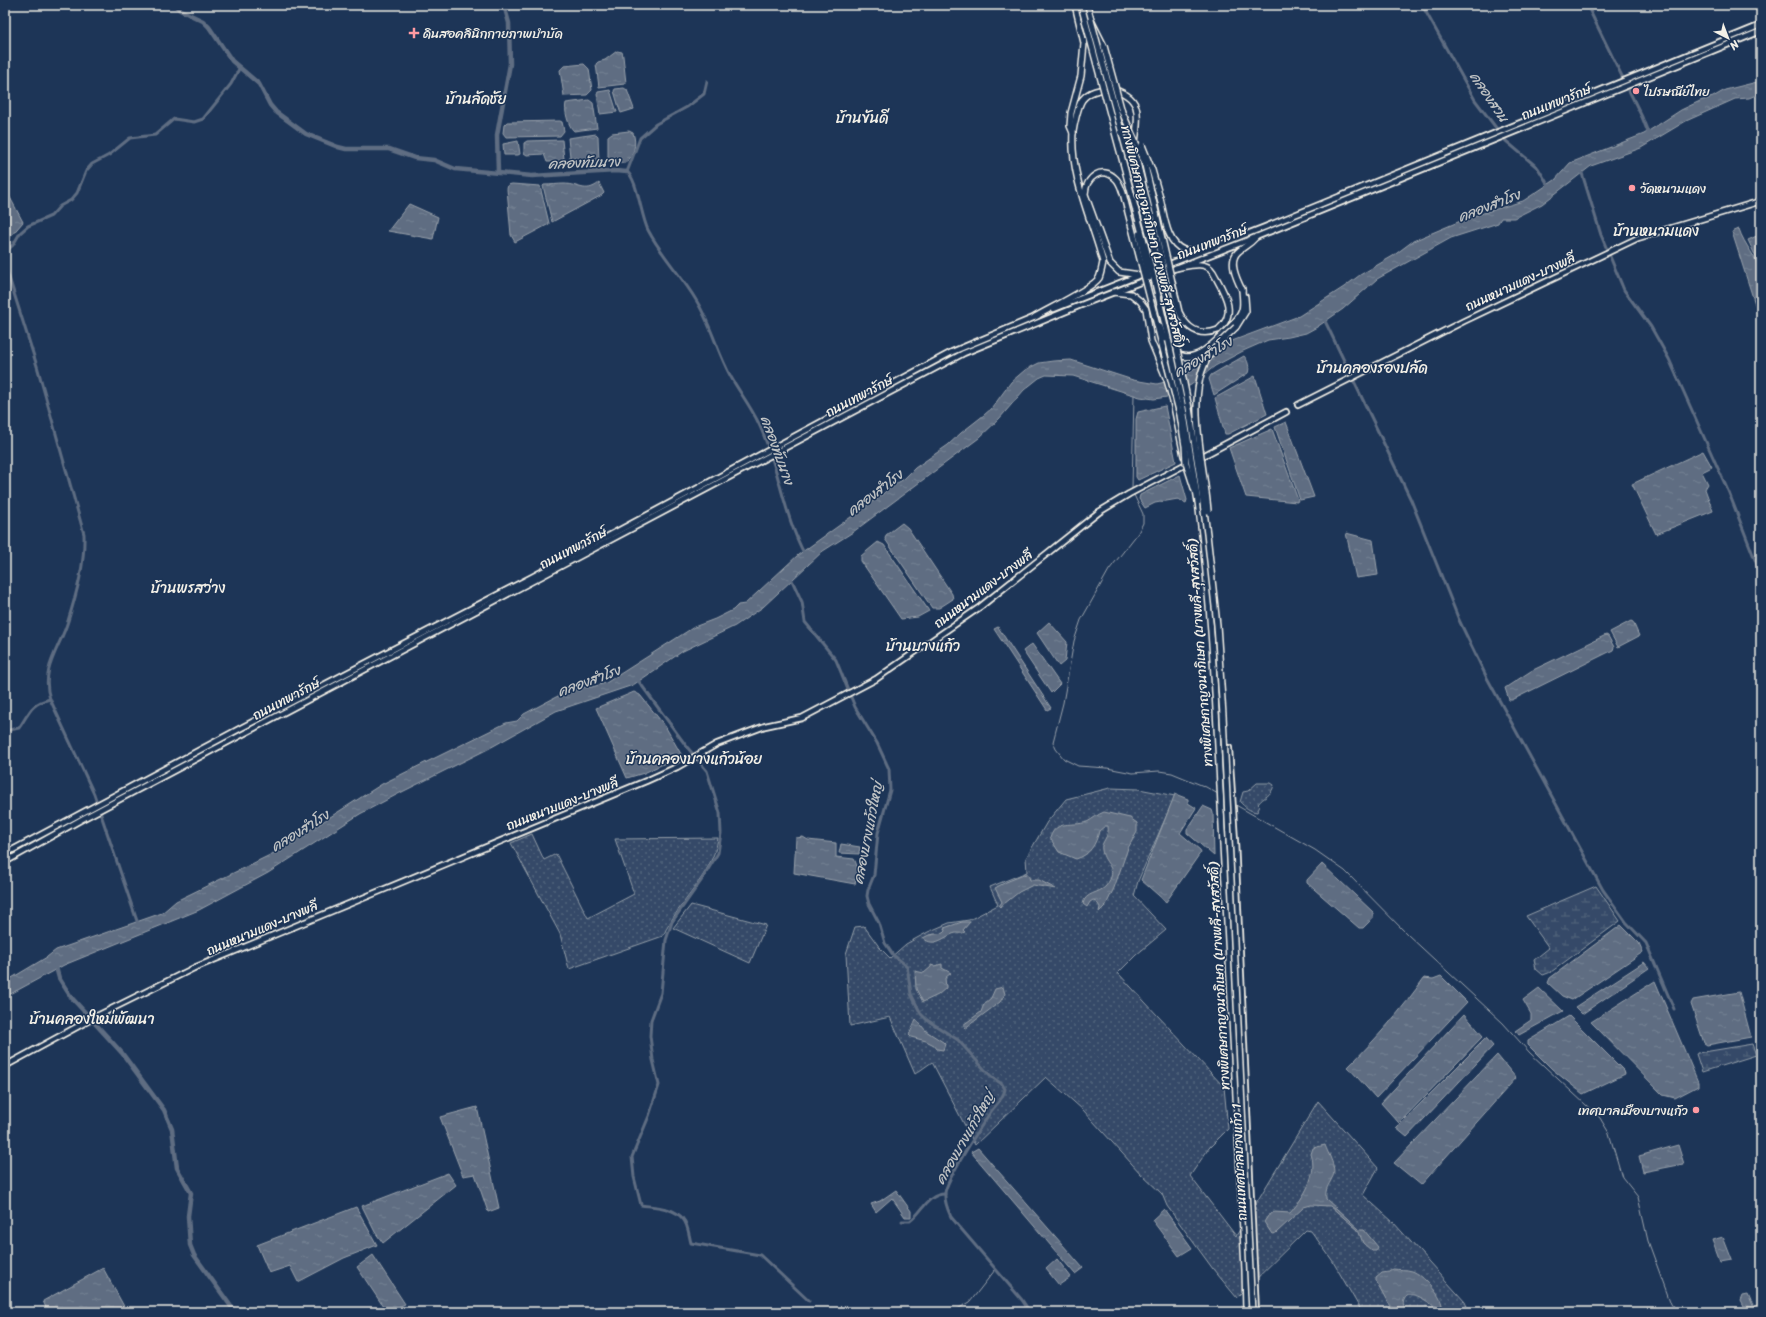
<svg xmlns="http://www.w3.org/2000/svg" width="1766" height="1317" font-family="Sriracha,'Playpen Sans Thai',sans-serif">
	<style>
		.grass { fill: url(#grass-dots); stroke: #949ea8 }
		.wetland { fill: url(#wetland-marsh); stroke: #949ea8 }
		.water { fill: url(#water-ripples); stroke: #9aa2ab }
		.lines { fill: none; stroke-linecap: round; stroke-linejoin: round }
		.stream { stroke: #9aa2ab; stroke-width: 1 }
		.canal { stroke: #5e6d82; stroke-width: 3 }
		.river { stroke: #5e6d82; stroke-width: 4.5 }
		.major-casing { stroke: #f4f1e8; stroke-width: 8 }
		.highway-casing { stroke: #f4f1e8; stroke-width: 8 }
		.major { stroke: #1d3557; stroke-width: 4.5 }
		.highway { stroke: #1d3557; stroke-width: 5 }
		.highway-bridge-casing { stroke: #f4f1e8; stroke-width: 8; stroke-linecap: butt }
		.highway-bridge { stroke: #1d3557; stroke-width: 5 }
		.poi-dot { fill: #ff9aa2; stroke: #1d3557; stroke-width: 1.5 }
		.labels { text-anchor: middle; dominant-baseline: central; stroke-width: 3; stroke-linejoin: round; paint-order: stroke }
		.poi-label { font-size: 13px; fill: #f4f1e8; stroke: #1d3557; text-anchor: start }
		.street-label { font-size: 13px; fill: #f4f1e8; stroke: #1d3557 }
		.water-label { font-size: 14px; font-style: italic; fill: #c0c3c4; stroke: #1d3557 }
		.quarter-label { font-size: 15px; fill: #f4f1e8; stroke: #1d3557 }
	</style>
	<defs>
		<pattern id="grass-dots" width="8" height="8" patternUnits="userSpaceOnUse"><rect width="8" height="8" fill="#354a67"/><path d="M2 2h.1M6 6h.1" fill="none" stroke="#53657d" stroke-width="1.8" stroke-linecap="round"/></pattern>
		<pattern id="wetland-marsh" width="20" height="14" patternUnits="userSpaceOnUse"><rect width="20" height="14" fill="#354a67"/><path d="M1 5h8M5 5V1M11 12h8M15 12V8" fill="none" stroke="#53657d"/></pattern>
		<pattern id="water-ripples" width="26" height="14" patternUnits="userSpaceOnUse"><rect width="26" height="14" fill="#5e6d82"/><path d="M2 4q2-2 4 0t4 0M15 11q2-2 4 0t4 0" fill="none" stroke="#768294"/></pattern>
	</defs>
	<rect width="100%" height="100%" fill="#1d3557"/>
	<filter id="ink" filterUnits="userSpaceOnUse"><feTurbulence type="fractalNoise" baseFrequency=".025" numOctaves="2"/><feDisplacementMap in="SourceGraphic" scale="8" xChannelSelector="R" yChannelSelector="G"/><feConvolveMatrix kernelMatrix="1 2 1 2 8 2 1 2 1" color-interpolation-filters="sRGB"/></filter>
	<g filter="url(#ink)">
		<!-- grass -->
		<g class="grass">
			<path d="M1257,783h14l3,2c-3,12 -10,11 -16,19l2,2 -3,6c-8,-1 -12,-5 -17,-10l3,-10 5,-1z"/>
			<path d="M1110,788l29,1 36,7 -37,85 -4,15 32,34 -30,25 -18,18 106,114 4,42 -19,19 -19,28 46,60 82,-135 60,67 -15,27 30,27 72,80 4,9 -2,1h-105l-30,-52 -21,-29 -5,-1 -69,68 -24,-29 -46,-63 -5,-12 -21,-20 -58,-64 -37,-33 -71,68 -43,-83 -17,12 -25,-57 -40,9 -4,-72 9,-27 9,-1 16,22 10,10 16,-14 22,-12 21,-9 20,-3 29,-15 -8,-18 37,-15 -1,-14 21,-36 19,-23z"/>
			<path d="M532,834l12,26 12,-6 32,64 46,-24 -19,-55 103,-1c-5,37 -40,64 -55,98l-94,33 -9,-35 -49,-91z"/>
			<path d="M691,905l75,20 -16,38 -77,-35z"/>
		</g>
		<!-- wetland -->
		<g class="wetland">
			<path d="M1596,886l24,35 -69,51 -8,3 -7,-6 -2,-9 15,-12 -23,-32z"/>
			<path d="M1752,1044l4,11 -54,17 -6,-18 2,-1z"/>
		</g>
		<!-- water -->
		<g class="water">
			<path d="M617,51l5,1 1,4 3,27 -1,1 -26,3 -3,-23 2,-2 7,-2z"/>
			<path d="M584,64l5,5 3,21 -5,5 -23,1 -4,-26 4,-4z"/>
			<path d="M1761,81v12l-12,5 -14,1 -49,22 -45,27 -50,18 -49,38 -28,14h-13l-3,5 -47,15 -74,41 -34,30 -26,18 -11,6 -17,4 -21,3 -25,11 -28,15 -24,19 -24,12 -13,2 -14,-2 -67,-21 -27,-1 -7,3 -15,12 -25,29 -20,19 -126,94 -30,19 -60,56 -28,19 -52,25 -50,34 -77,26 -68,38 -90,45 -38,20 -92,59 -69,37 -135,55 -59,32v-15l42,-25 9,-7 106,-37 14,-12 96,-47 110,-70 124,-61 11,-2 7,-7 32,-17 25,-10h11l14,-4 88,-56 21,-8 18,-9 5,-5 7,-1 53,-49 85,-61 6,-6 15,-9 11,-11 33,-23 13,-12 23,-18 8,-7 19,-26 14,-12 14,-7 14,-2 18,-1 62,20 24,4 16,-4 18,-9 41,-30 67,-25 45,-29 16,-12 33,-19 20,-15 57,-24 53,-16 32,-21 15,-17 74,-29 37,-24 19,-9 13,-4 12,-7z"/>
			<path d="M624,88l3,2 7,19 -13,4 -1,-2 -6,-20 1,-2z"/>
			<path d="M610,90l7,22 -17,2 -3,-20 1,-2z"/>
			<path d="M589,100l4,3 4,25 -23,3c-6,-5 -10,-21 -8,-28z"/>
			<path d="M560,121l2,1 2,9 -4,5 -54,1 -3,-4 1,-8 3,-3z"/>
			<path d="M629,131l4,2c4,10 1,24 -8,30h-15l-2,-4v-23l4,-3z"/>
			<path d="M596,134l2,2 1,26 -28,4 -3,-28z"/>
			<path d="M560,140h2l2,19 -2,3h-15l-3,-8 -17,1 -3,-2v-10l3,-2z"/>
			<path d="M518,141l2,13 -2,1h-14l-1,-11z"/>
			<path d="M599,183l5,10 -2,2 -50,27 -9,-36 1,-1c7,0 14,-1 20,-1 15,0 21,10 35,-1z"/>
			<path d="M512,184l28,2 9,37v1l-34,18 -4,-7 -4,-46 1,-4z"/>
			<path d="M5,188l18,34 -18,21z"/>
			<path d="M409,204l29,13 -5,22 -45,-8z"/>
			<path d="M1739,229c5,16 19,29 22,46 3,15 0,32 0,48l-29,-91z"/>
			<path d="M1761,234v34l-13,-28z"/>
			<path d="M1244,356c4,4 6,12 4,17l-34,22 -5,-16 2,-4z"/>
			<path d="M1255,376l12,38 -39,20h-3l-10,-36z"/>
			<path d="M1165,406l11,56 -38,18 -2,-3v-58l2,-7z"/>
			<path d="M1286,422l28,75 -14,3 -25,-73z"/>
			<path d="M1272,429l26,71 -1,2 -51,-5 -17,-49z"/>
			<path d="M1703,451l9,16 -10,5 6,12 -3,5 8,22 -57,23 -24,-50z"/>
			<path d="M1180,475l7,25 -1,3 -8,-4 -23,4 -10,5 -6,-9 1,-4z"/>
			<path d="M902,523l6,5 44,66 1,5 -14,9h-7l-47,-69 1,-4z"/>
			<path d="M1346,533l27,7 5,35 -22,3z"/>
			<path d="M878,542l6,3 45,66 -11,6 -17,2 -40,-58v-5z"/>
			<path d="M1631,621l2,1 6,14 -21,11 -8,-15z"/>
			<path d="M1049,622l18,20 -2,19 -6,5 -22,-33z"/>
			<path d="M998,627l53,81 -4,2 -53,-81z"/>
			<path d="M1606,635l2,1 6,11 -1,3 -101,50h-3l-4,-12 26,-17z"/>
			<path d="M1032,644l28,40 -9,9 -28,-42z"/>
			<path d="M634,692l6,3 25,31 16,28 -1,2 -36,17 -17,5 -31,-70z"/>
			<path d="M1175,794l13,5v4l8,5 -16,25 20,17 1,2 -35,50 -25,-22z"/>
			<path d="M1203,806l9,4 1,3 1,43 -27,-23v-3z"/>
			<path d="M1104,812l26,6 7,5v9l-9,16 -14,40 -8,17 -7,7 1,-5 -4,-6 -3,-1 -3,2 -3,5 -4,-3c2,-12 16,-10 23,-18 14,-19 -2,-20 -4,-36 -2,-8 8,-13 6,-24h-3l-6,5c-3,13 -9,24 -23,28l-17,-7 -9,-14c6,-19 22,-11 37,-16 6,-3 11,-8 17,-10z"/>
			<path d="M803,837l5,3 28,3v14l18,2c5,8 3,16 1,25l-61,-11 2,-35z"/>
			<path d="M841,844l19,3 -1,7 -20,-1z"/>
			<path d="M1322,864l51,48v6l-10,10h-4l-52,-45v-3z"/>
			<path d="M1026,874h2l2,6h9l17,9 -23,-4 -14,7 -19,15 -1,-1 3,-4 -7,-14 11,-6z"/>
			<path d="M962,922h8l-7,8 2,2c-4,2 -6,1 -9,1 -11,2 -21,16 -33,5l6,-3 14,-2 2,-2 -1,-3z"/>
			<path d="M1621,925l18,18 4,9 -71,48 -10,-4 -14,-13 2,-5z"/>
			<path d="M1644,962l5,6 -67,46 -7,-7z"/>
			<path d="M942,964v4l9,5 -6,5 1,10 -8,7 -15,7 -7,-13 -1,-18 9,2 7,-6v-2l3,1z"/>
			<path d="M1441,976l26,26 -91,96 -28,-31c28,-28 54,-57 76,-89l9,1z"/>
			<path d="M1655,981l43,101v4l-23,12 -12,-3 -72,-73z"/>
			<path d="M1003,987l2,7 -5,8 -32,24 -1,3 -4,-4 18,-13 3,-8 7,-6 4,-9z"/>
			<path d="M1539,988l24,23 -44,24 -4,-4 16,-11v-6l-8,-14z"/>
			<path d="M1739,992l12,45 -44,8 -3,-2 -13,-39 2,-4z"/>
			<path d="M1464,1014l19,22 -84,87 -18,-20z"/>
			<path d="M1569,1016l55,55 1,3 -42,20 -31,-25 -24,-24v-4z"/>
			<path d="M916,1019l10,12 17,11 2,2 -2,6 -6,-1 -3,-4 -8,-4 -15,-4 -2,-2z"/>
			<path d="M1486,1038l7,8 -86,91 -11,-9z"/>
			<path d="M1497,1055l19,23 -95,107 -27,-22z"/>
			<path d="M477,1107l22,101 -11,4 -13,-38 -12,2 -23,-59z"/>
			<path d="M1325,1145c3,9 13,24 7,33 -4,9 -7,10 -6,21l34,31h4l14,17 -2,4h-4l-9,-8 -5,-13 -28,-24 -19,-1 -7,2 -28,26 -4,1 -8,-12 4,-6 6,-4 16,1c14,-16 28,-38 21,-59l2,-6z"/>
			<path d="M1678,1145l6,19 -41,8 -4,-16z"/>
			<path d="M978,1148l105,120 -8,6 -104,-122z"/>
			<path d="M448,1173l8,12 -73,58 -8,-11 -13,-26z"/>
			<path d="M896,1190l15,21v6h-6l-13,-19 -16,14 -5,-8 9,-3z"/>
			<path d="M356,1207l21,38 -33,13 -46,24 -8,-16 -21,7 -12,-28z"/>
			<path d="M1164,1209l28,39 -13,8 -27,-36z"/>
			<path d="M1723,1237l9,23 -12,2 -8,-22z"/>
			<path d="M373,1255l32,49 -18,8 -30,-45z"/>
			<path d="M1057,1259l14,18 -12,8 -13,-16z"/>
			<path d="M103,1268l24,44h-79l-5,-11z"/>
			<path d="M1393,1269c6,1 13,0 19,2 10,3 30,25 30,35l-5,2c-7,-4 -27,-22 -33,-8 -2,5 1,8 3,12h-11l-9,-11 -11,-20v-3l6,-5 7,-1z"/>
			<path d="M1747,1294l8,18h-9l-6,-12 2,-5z"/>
		</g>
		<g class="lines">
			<!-- stream -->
			<g class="stream">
				<path d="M1132,490l2,-95"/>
				<path d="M1134,495l9,19v9l-5,10 -29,37 -28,50 -7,21 -11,62 -10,39 3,7 8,10 14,7 29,2 26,5 26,-2 13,2 34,14 12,7"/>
				<path d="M1234,804l81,46 30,21 63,64 95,88 27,30 70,65 9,15 13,44 16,20 10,44 23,63 3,4 9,4"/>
				<path d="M952,1312l18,-10 25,-32"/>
			</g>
			<!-- canal -->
			<g class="canal">
				<path d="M1422,5l53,95 31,41 32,27 12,20"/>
				<path d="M1587,5l55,112 7,18"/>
				<path d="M707,81l-3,13 -17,13 -31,17 -16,14 -13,34c10,6 14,44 21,58 13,25 34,46 48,70 15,24 21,52 35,77 9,16 20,30 28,47 20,42 24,90 46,131"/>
				<path d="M1581,170l20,65 23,55 27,37 18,32 60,134 32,82"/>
				<path d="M5,252l8,-7 7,-12 8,-7 23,-10 9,-10 11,-6 6,-7 9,-22 6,-7 17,-9 21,-17 25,-3 19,-16 20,3 9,-3 28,-35 9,-17"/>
				<path d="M5,265l32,101 47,168c1,30 -7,58 -16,87 -8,27 -28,48 -18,78l44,95 44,130"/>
				<path d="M1324,319l87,181 48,120 27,56 117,214 23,32 20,21 28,66"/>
				<path d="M790,576l12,26 3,20 31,38 19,47 22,36 12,26 1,21 -12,43 -4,42 -6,15 -1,6 2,8 10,19 6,20 8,12 14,11 4,28 10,20 6,6 31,20 27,30 8,8 9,6 3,5c-1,8 -8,15 -13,21 -9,13 -46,70 -47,83 -1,9 3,17 6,24l71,83 8,12"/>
				<path d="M637,679l50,68 20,24 13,42 1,20 -3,20 -17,28 -29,41 -6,18 -5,53 -10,27 -1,16 3,24 6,25 -10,31 -17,41 2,20 7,28c14,2 33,2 42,14 5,5 6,17 8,24l69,12 49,46"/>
				<path d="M5,731l14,-3c11,-16 11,-24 31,-29"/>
				<path d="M902,1221h8c13,-9 17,-27 35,-27"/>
			</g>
			<!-- river -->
			<g class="river">
				<path d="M175,5l5,5 23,11 6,6 23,34 27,23 11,21 6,7 30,22 32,13 8,2h43l26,9 19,2 21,9 77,7 84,-5 11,1"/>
				<path d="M498,173l-1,-38 13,-71 -1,-41 -5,-18"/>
				<path d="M55,964l4,14 12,19 51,56 42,57 8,19 5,39 14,25 -3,23 2,29 4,10 41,57"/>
			</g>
			<!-- major casing -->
			<g class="major-casing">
				<g id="major">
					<path d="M1149,272l116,-45 496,-202"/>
					<path d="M1054,309l86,-34"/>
					<path d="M1298,405l166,-84 174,-83 123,-37"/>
					<path d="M1199,458l87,-46"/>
					<path d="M1229,748l6,93 21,471"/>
					<path d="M5,854l236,-126 291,-151 420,-225 86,-36"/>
					<path d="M5,862l79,-44 880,-465 122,-50 170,-66 505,-206"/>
					<path d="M5,1066l92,-50 97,-48 452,-187 31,-14 40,-23 48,-18 37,-8 74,-39 104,-72 119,-95 30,-18 59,-31"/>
				</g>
			</g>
			<!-- highway casing -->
			<g class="highway-casing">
				<g id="highway">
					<path d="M1087,5l4,15 13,26"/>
					<path d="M1073,133l-3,-7 1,-13 10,-37 3,-33 -9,-38"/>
					<path d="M1123,193c-2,-5 -3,-10 -7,-14 -14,-14 -30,-2 -31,15l25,69 9,9 21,3"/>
					<path d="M1160,198c4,15 6,46 24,52 8,2 20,-1 28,-2"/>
					<path d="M1176,268c12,-2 30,-8 37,4 10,19 26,41 5,58"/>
					<path d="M1242,290c-5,-10 -15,-30 -3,-39 6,-5 11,-7 17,-14"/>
					<path d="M1113,292l18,2 9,7 6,8 5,32 16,39 6,22 11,54"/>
					<path d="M1035,317c13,-8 58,-29 64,-39 2,-5 3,-11 4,-16 -11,-42 -33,-85 -30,-130 1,-7 5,-26 9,-32 13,-17 47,-13 54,7 4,13 -1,27 -1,40 0,9 3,18 5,27"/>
					<path d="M1236,327l10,-16 -1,-14"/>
					<path d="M1164,339c19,34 43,12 61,-7 6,-6 15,-14 17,-22 2,-7 0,-15 0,-21"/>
					<path d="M1198,502c15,114 19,228 25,343 7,142 15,283 22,425l1,42"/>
				</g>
			</g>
			<!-- major -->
			<use href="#major" class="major"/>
			<!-- highway -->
			<use href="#highway" class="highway"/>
			<!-- highway-bridge casing -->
			<g class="highway-bridge-casing">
				<g id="highway-bridge">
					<path d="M1081,5l72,270 15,63 15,70 15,94"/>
					<path d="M1091,20l75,275 23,113 10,64 8,62 10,91 6,90 29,597"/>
					<path d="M1104,46l18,66 22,49 35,151c8,17 20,25 39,18"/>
					<path d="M1142,145l10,25 8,28"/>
					<path d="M1140,174l22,86 3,24"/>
					<path d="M1123,193l57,222 5,31 1,17 9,28"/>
					<path d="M1139,234l10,44"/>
					<path d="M1160,327l4,12"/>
					<path d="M1208,511c-3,-44 -24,-117 1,-155 7,-11 18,-20 27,-29"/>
				</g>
			</g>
			<!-- highway-bridge -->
			<use href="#highway-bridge" class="highway-bridge"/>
		</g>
	</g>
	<!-- markers -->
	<g class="poi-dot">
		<path d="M412 27h4v4h4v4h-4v4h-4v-4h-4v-4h4z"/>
		<circle cx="1636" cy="91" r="4"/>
		<circle cx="1632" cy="188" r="4"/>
		<circle cx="1696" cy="1110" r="4"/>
	</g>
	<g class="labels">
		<!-- poi labels -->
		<g class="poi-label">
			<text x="423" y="33">ดินสอคลินิกกายภาพบำบัด</text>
			<text x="1644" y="91">ไปรษณีย์ไทย</text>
			<text x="1640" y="188">วัดหนามแดง</text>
			<text x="1688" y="1110" text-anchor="end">เทศบาลเมืองบางแก้ว</text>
		</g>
		<!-- street labels -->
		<g class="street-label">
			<text transform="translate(1556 102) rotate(-22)">ถนนเทพารักษ์</text>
			<text transform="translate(1153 236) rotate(76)">ทางพิเศษกาญจนาภิเษก (บางพลี-สุขสวัสดิ์)</text>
			<text transform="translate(1212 242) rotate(-21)">ถนนเทพารักษ์</text>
			<text transform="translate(1520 282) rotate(-25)">ถนนหนามแดง-บางพลี</text>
			<text transform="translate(859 396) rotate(-28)">ถนนเทพารักษ์</text>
			<text transform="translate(573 548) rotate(-28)">ถนนเทพารักษ์</text>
			<text transform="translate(983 589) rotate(-37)">ถนนหนามแดง-บางพลี</text>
			<text transform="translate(1200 653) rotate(-94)">ทางพิเศษกาญจนาภิเษก (บางพลี-สุขสวัสดิ์)</text>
			<text transform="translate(286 699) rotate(-28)">ถนนเทพารักษ์</text>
			<text transform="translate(562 804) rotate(-22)">ถนนหนามแดง-บางพลี</text>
			<text transform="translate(262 928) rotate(-23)">ถนนหนามแดง-บางพลี</text>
			<text transform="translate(1219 976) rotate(-93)">ทางพิเศษกาญจนาภิเษก (บางพลี-สุขสวัสดิ์)</text>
			<text transform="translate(1239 1162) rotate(-93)">ถนนเทศบาลบางแก้ว 1</text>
		</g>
		<!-- water labels -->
		<g class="water-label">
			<text transform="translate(1489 97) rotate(56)">คลองสวน</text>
			<text transform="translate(584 163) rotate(-2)">คลองทับนาง</text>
			<text transform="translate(1489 206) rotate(-21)">คลองสำโรง</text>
			<text transform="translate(1203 357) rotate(-31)">คลองสำโรง</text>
			<text transform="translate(777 450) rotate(70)">คลองทับนาง</text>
			<text transform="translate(875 493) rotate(-37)">คลองสำโรง</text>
			<text transform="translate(589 681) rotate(-20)">คลองสำโรง</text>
			<text transform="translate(300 831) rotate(-32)">คลองสำโรง</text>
			<text transform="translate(868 833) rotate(-79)">คลองบางแก้วใหญ่</text>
			<text transform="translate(965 1138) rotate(-60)">คลองบางแก้วใหญ่</text>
		</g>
		<!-- quarter labels -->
		<g class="quarter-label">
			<text x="476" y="99">บ้านลัดชัย</text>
			<text x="862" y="118">บ้านขันดี</text>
			<text x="1656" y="231">บ้านหนามแดง</text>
			<text x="1372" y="368">บ้านคลองรองปลัด</text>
			<text x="188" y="588">บ้านพรสว่าง</text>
			<text x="923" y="646">บ้านบางแก้ว</text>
			<text x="694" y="759">บ้านคลองบางแก้วน้อย</text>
			<text x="92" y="1019">บ้านคลองใหม่พัฒนา</text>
		</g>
	</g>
	<!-- margin -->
	<rect width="1766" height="1317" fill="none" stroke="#1d3557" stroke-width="20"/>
	<rect x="10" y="10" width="1746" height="1297" fill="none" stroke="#f4f1e8" stroke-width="1.5" filter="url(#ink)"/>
	<!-- north arrow -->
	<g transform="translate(1728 38) rotate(138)" stroke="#1d3557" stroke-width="3" paint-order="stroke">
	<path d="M0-3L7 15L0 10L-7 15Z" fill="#f4f1e8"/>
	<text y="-6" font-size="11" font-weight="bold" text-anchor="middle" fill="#f4f1e8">N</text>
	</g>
</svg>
